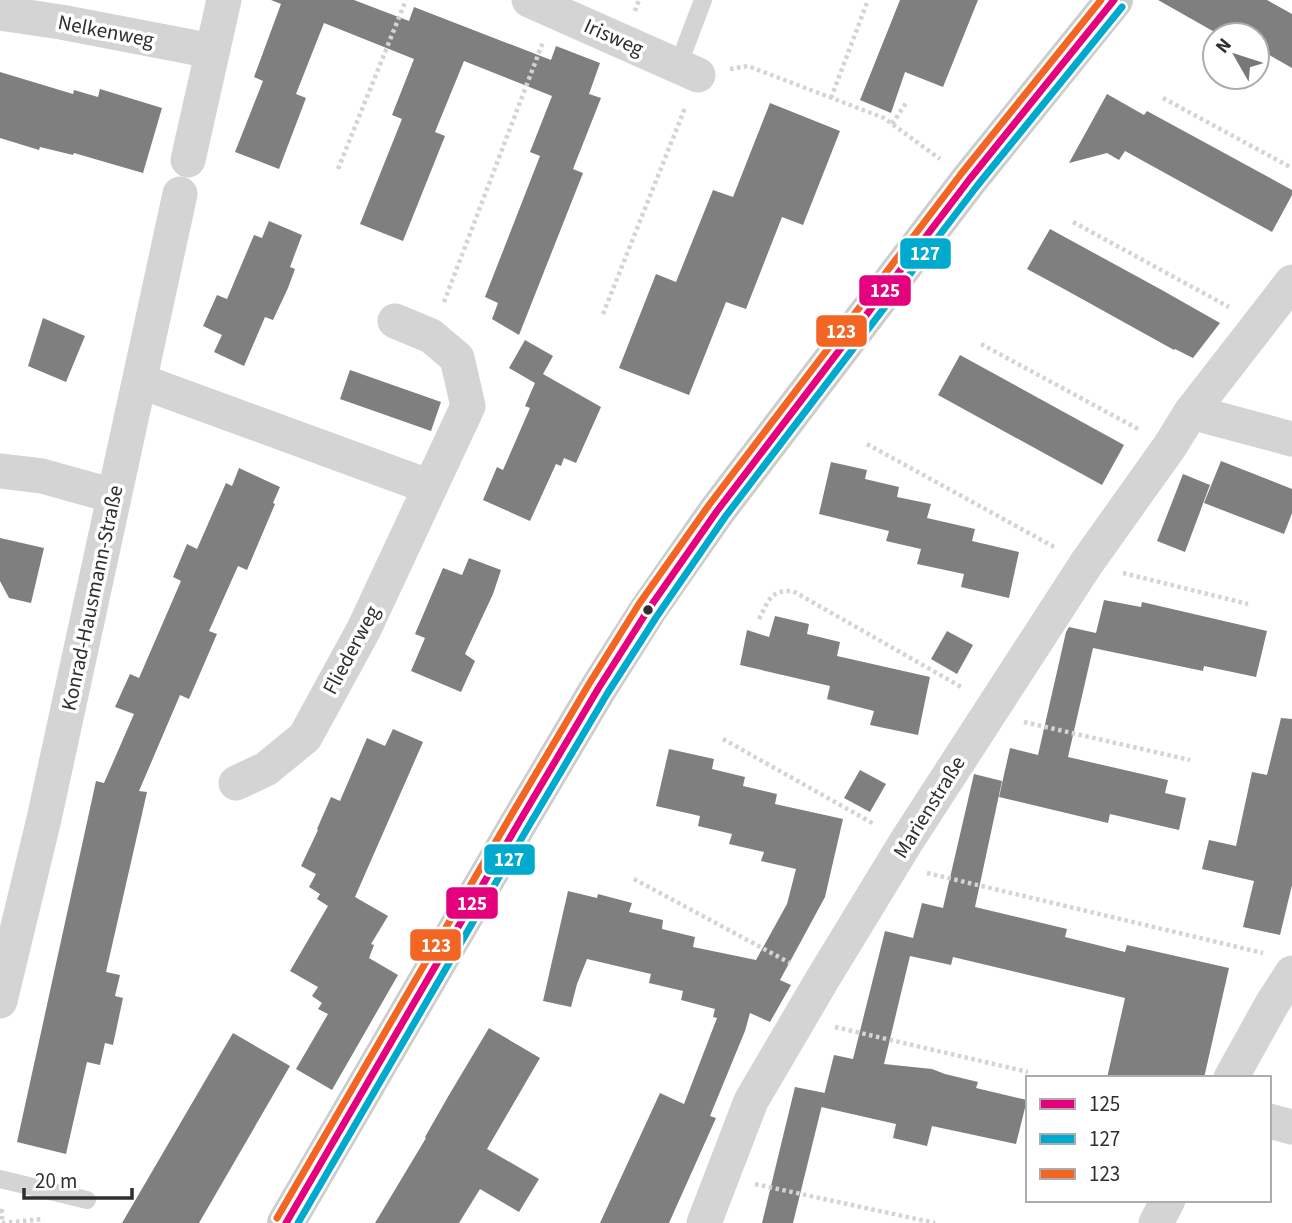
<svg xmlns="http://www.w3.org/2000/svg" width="1292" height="1223" font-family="'Source Sans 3',sans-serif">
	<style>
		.building { fill: #7f7f7f }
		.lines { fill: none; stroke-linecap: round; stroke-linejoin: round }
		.path { stroke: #d4d4d4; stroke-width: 4.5; stroke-dasharray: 3.5 3.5; stroke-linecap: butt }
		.lane { stroke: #d4d4d4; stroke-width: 18 }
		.street { stroke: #d4d4d4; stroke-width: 35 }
		.secondary { stroke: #cdcdcd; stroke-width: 38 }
		.bus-1-casing { stroke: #fff; stroke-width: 12 }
		.bus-2-casing { stroke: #fff; stroke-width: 12 }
		.bus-3-casing { stroke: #fff; stroke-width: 12 }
		.bus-1 { stroke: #e5007d; stroke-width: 7 }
		.bus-2 { stroke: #00a9ce; stroke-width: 7 }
		.bus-3 { stroke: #f26522; stroke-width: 7 }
		.bus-dot { fill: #2f2f2f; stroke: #fff; stroke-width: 2.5 }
		.labels { text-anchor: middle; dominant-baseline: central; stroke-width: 7; stroke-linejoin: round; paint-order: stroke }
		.street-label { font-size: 21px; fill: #2f2f2f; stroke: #fff }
		.line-badge { stroke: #fff; stroke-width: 2.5 }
		.badge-label { font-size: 19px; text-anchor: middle; font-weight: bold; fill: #fff }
	</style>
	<rect width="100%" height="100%" fill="#fff"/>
	<!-- building -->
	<g class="building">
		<path d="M271,0h83l55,21 5,-14 137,53 5,-14 44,17 -11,31 12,4 -28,71 10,4 -64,162 -27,-16 6,-16 -13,-6 55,-141 -10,-4 22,-56 -88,-35 -29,71 10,4 -42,105 -43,-17 42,-105 -10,-4 22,-56 -90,-36 -28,71 10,4 -27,71 -44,-17 28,-71 -9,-4 27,-73z"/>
		<path d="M900,0h78l-35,87 -38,-15 -14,41 -31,-13z"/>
		<path d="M1158,0h109l25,14v54l-35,-20v-13h-24l-11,-6 -4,5z"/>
		<path d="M0,72l73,22 1,-4 24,7 2,-8 62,19 -19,65 -69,-20 -1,2 -33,-8 -1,3 -39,-12z"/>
		<path d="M1107,94l37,21 3,-4 145,79v5l-20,37 -147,-81 -6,9 -12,-7 -38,10z"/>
		<path d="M770,103l70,28 -37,94 -21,-8 -36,92 -20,-7 -37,93 -70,-27 37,-94 20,8 37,-92 20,7z"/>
		<path d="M269,221l33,14 -12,32 5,2 -7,19 -15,32 -8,-3 -21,49 -30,-14 8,-17 -19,-9 14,-31 10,4 27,-64 8,3z"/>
		<path d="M1050,229l110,60 60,34 -27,35 -18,-9 -1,1 -110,-61 -37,-20z"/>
		<path d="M43,318l42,18 -19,46 -38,-16z"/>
		<path d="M525,340l28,16 -10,18 58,33 -25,56 -12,-5 -3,8 -5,-2 -26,57 -47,-21 14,-33 6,3 27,-62 -5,-2 10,-23 -26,-15z"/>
		<path d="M960,355l164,90 -22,40 -164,-90z"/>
		<path d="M350,370l91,32 -10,29 -91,-32z"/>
		<path d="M1221,461l71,28v24l-8,21 -80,-31z"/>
		<path d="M831,462l36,8 -2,9 34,8 -2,10 34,7 -4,14 48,11 -3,12 47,11 -10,46 -48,-11 3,-13 -47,-10 4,-15 -35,-8 3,-10 -70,-17z"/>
		<path d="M239,468l41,19 -7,16 2,1 -28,66 -9,-4 -29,65 8,3 -28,65 -9,-4 -41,96 8,1 -41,180 14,3 -5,21 8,2 -10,47 -8,-2 -5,22 -13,-3 -21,92 -49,-12 79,-361 8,2 30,-69 -19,-7 15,-33 9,4 42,-97 -8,-4 14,-33 10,5 29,-66 6,3z"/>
		<path d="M1183,474l27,11 -25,67 -28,-11z"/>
		<path d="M0,538l44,10 -13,55 -22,-5 -9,-17z"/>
		<path d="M469,558l32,12 -8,24 -28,60 10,7 -14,31 -50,-21 14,-33 -10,-4 28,-66 19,7z"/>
		<path d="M1104,600l37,7 1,-5 125,29 -11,46 -52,-11 -1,5 -110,-23 -25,109 100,23 -3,13 21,5 -7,32 -69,-16 -2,9 -109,-26 11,-49 28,7 28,-123 3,-5 27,6z"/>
		<path d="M775,616l34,8 -2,10 33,8 -3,14 93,21 -12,58 -48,-10 4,-14 -47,-12 3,-13 -90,-21 7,-35 22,7z"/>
		<path d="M947,631l26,14 -16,29 -26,-15z"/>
		<path d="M1281,718l11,1v166l-12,50 -37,-8 11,-46 -52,-12 7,-29 27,6 16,-74 15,3z"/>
		<path d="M393,729l30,13 -68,155 33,19 -17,28 3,1 -5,13 29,17 -66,115 -36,-21 32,-55 -10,-5 4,-6 -10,-7 6,-9 -28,-16 38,-65 -11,-7 3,-5 -11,-7 7,-13 -15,-8 17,-36 -1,-1 14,-32 9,4 27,-63 18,8z"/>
		<path d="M669,749l45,10 -2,10 33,8 -2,9 34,8 -2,10 68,15 -18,78 -45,83 11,5 -21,37 -20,-9 -5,18 -35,85 6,2 -47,105h-69l60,-130 24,11 33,-86 -4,-1 2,-8 -34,-9 2,-9 -34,-8 2,-9 -64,-15 -10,25 -6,23 -28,-6 25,-110 29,7 1,-4 34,9 -3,9 34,8 -1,9 33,8 -2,10 63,13 31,-56 9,-35 -35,-8 3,-9 -35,-8 3,-10 -34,-8 2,-10 -44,-10z"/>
		<path d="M860,770l26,14 -16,28 -26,-14z"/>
		<path d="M974,774l28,7 -27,126 92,22 -2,8 60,15 2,-7 102,23 -25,110h-97l18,-80 -172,-41 -2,8 -41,-9 -26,108 48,5 13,5 33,8 -2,6 51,12 -11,44 -84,-18 -5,20 -34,-8 3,-14 -75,-17 13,-52 19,4 32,-128 28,7 9,-35 21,5z"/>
		<path d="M489,1028l51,30 -53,91 52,30 -20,33 -39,-23 -21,34h-84l51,-85 -1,-1 24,-42z"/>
		<path d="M233,1033l57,33 -91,157h-77z"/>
		<path d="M795,1087l30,6 -32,130h-31z"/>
	</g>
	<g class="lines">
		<!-- path -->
		<g class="path">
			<path d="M635,11l4,-11"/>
			<path d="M730,69l18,-3 136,52 56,41"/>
			<path d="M831,98l37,-98"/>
			<path d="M1163,98l129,70"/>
			<path d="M892,124l14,-21"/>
			<path d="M338,169l68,-169"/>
			<path d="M1073,222l156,85"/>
			<path d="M444,302l99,-260"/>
			<path d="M603,314l82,-206"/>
			<path d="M981,344l159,86"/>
			<path d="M867,444l189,104"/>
			<path d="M1123,573l125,31"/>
			<path d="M759,619c10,-19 11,-29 34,-28l170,97"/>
			<path d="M1024,722l166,38"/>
			<path d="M723,739l151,85"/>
			<path d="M927,873l336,80"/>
			<path d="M634,879l156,84"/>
			<path d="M835,1027l193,45"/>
			<path d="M755,1184l180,39"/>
			<path d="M0,1211h2v12l42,-4"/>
		</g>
		<!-- lane -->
		<g class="lane">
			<path d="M678,66l25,-66"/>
			<path d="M0,1179l87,21"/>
		</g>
		<!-- street -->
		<g class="street">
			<path d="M529,0l169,75"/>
			<path d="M0,13l61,9 151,29"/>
			<path d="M188,160l36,-160"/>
			<path d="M140,381l290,106"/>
			<path d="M1191,412l101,27"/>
			<path d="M0,471l42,5 72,20"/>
			<path d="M236,783l30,-14 39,-32 59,-108 104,-223 -11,-48 -26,-22 -36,-15"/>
			<path d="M0,1001l44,-182 136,-625"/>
			<path d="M1231,1078l41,-74 20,-31"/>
			<path d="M1269,1121l23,6"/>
			<path d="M704,1223l47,-122 71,-121 84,-138 180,-278 84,-118 21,-34 101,-130"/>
			<path d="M1156,1223l12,-23"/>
		</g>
		<!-- secondary -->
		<path class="secondary" d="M286,1223l232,-399 80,-135 50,-79 69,-99 252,-331 145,-180"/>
		<!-- bus-1 casing -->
		<g class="bus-1-casing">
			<path id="bus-1" d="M286,1223l232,-399 80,-135 50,-79 69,-99 252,-331 145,-180"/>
		</g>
		<!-- bus-2 casing -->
		<g class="bus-2-casing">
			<path id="bus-2" d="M298,1223l229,-394 80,-135 50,-78 68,-99 252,-331 145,-179"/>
		</g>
		<!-- bus-3 casing -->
		<g class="bus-3-casing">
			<path id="bus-3" d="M277,1218l232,-399 80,-135 50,-80 70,-99 252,-331 140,-174"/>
		</g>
		<!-- bus-1 -->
		<use href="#bus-1" class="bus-1"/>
		<!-- bus-2 -->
		<use href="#bus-2" class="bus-2"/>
		<!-- bus-3 -->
		<use href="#bus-3" class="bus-3"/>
	</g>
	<!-- markers -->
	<circle class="bus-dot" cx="648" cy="610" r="6"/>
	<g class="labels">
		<!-- street labels -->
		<g class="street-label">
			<text transform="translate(106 31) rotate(11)">Nelkenweg</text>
			<text transform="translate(614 37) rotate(24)">Irisweg</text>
			<text transform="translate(92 598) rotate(-78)">Konrad-Hausmann-Straße</text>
			<text transform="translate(351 650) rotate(-62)">Fliederweg</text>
			<text transform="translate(929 807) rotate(-58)">Marienstraße</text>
		</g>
	</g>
	<g class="line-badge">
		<rect x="899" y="237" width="53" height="33" rx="7" fill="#00a9ce"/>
		<rect x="858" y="274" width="54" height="33" rx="7" fill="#e5007d"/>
		<rect x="815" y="314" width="53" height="34" rx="7" fill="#f26522"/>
		<rect x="483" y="843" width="53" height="33" rx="7" fill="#00a9ce"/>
		<rect x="445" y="886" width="54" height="34" rx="7" fill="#e5007d"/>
		<rect x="409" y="928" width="53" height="34" rx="7" fill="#f26522"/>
	</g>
	<g class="badge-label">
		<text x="925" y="260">127</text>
		<text x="885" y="297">125</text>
		<text x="841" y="338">123</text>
		<text x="509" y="866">127</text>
		<text x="472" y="910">125</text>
		<text x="436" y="952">123</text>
	</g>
	<!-- legend -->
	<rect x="1026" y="1076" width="245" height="126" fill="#ffffff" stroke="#acacac" stroke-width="2"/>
	<rect x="1040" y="1099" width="35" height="10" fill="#e5007d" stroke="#acacac" stroke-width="2"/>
	<text x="1089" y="1111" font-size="21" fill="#2f2f2f">125</text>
	<rect x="1040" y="1134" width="35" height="10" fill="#00a9ce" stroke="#acacac" stroke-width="2"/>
	<text x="1089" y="1146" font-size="21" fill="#2f2f2f">127</text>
	<rect x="1040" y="1169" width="35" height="10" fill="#f26522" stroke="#acacac" stroke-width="2"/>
	<text x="1089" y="1181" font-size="21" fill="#2f2f2f">123</text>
	<!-- north arrow -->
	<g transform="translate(1236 56) rotate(309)"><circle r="33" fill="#ffffff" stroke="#acacac" stroke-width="2"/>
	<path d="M0-5L12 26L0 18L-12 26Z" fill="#787878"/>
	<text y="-10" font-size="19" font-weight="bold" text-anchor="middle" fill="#2f2f2f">N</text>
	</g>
	<!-- scale -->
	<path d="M24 1188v10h108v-10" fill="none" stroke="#2f2f2f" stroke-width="3.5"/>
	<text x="35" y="1188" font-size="21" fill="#2f2f2f" stroke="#ffffff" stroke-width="5" paint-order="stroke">20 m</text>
</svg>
